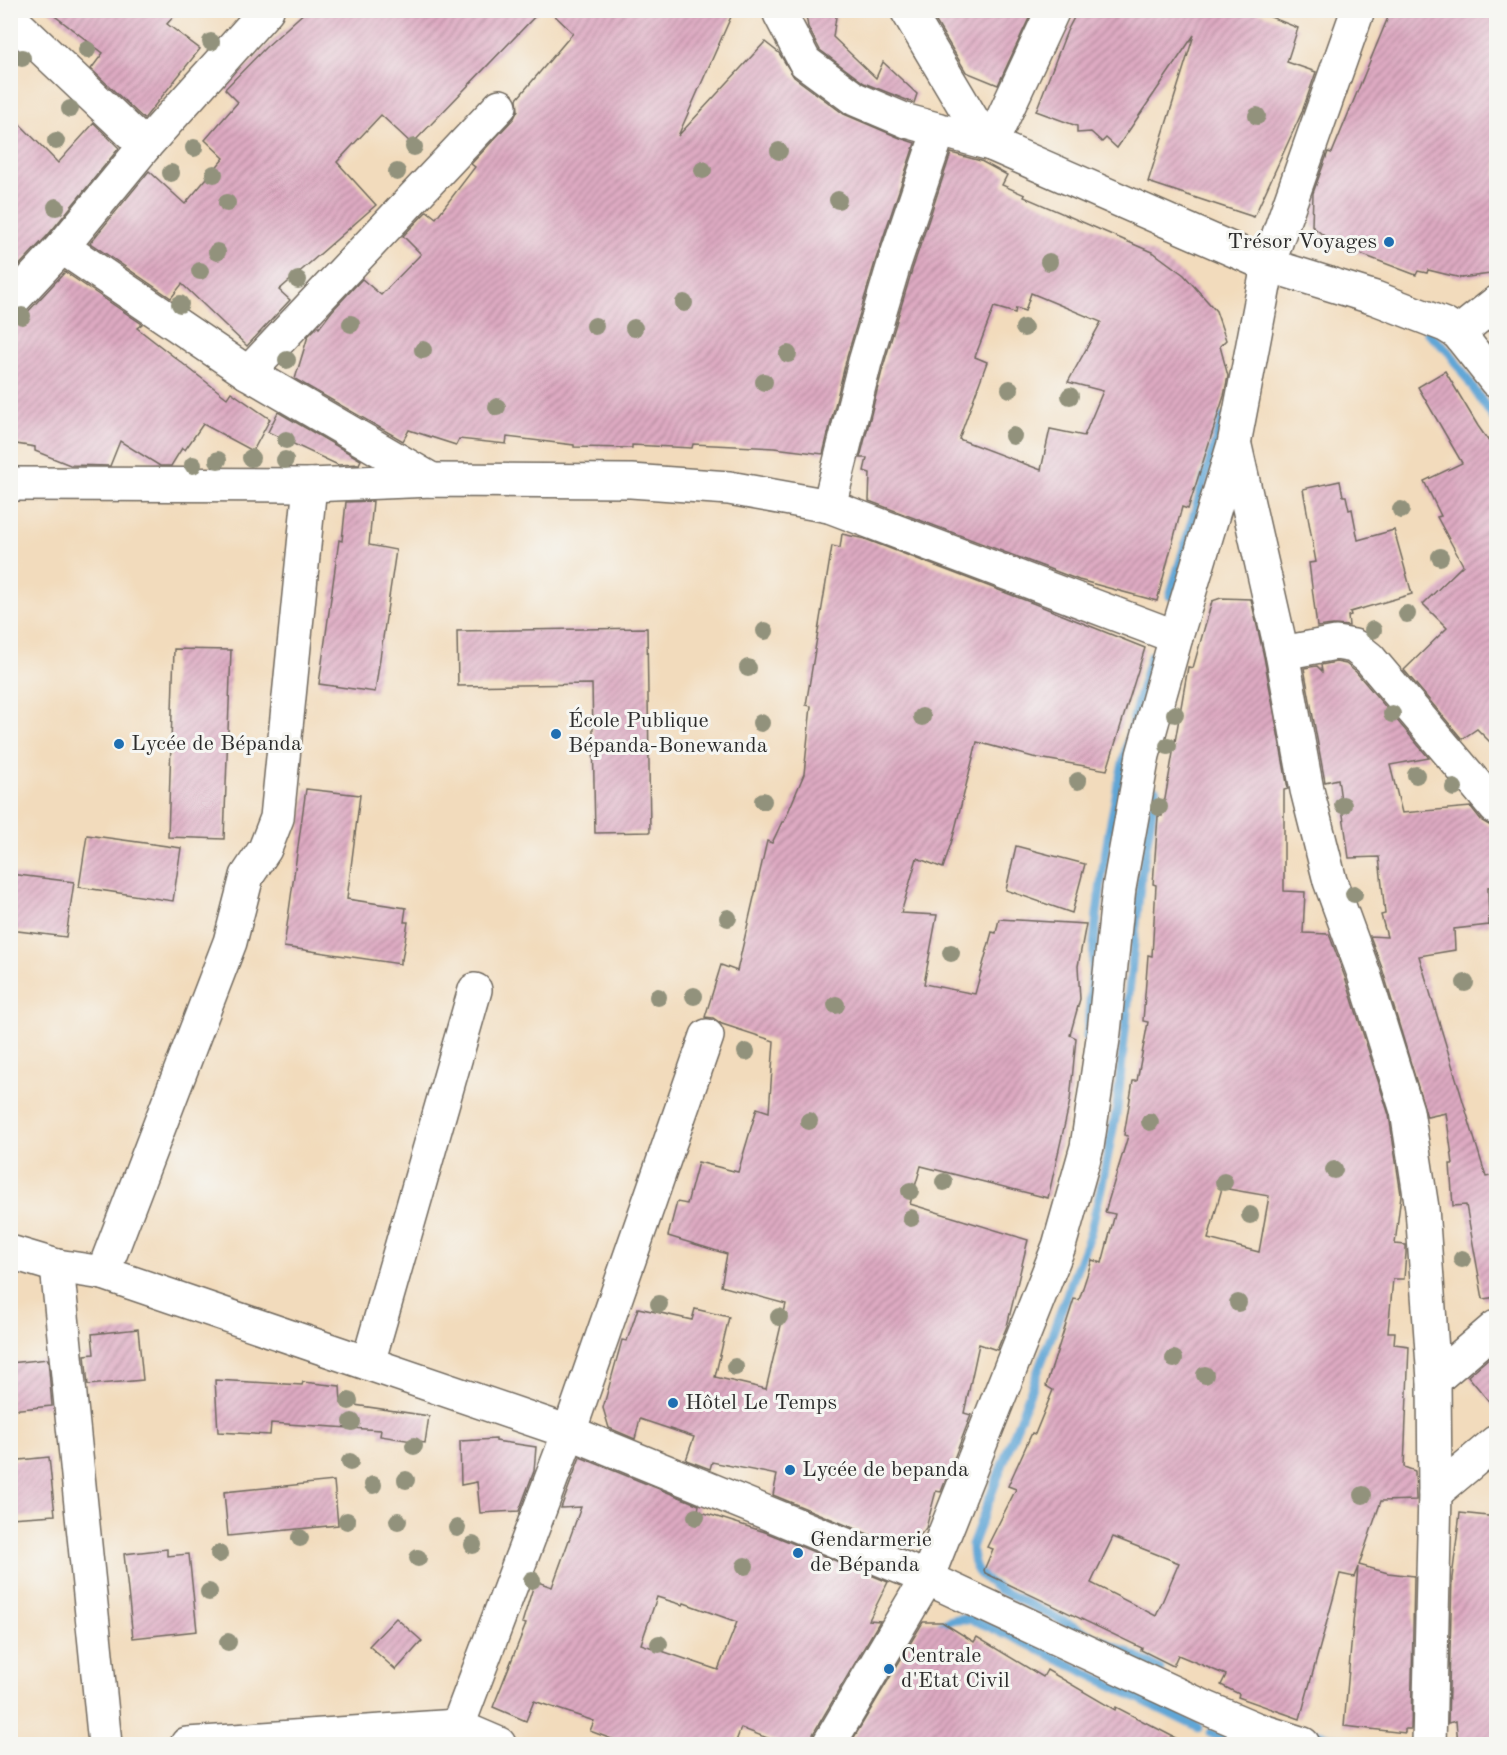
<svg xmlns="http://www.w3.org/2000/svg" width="1507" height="1755" font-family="'Old Standard TT',serif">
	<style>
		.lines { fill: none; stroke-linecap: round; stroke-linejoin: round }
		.stream { stroke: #60a6d6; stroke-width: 9 }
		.building { fill: url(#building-hatch); fill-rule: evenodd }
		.minor-casing { stroke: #71695e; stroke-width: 36 }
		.minor { stroke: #fff; stroke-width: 33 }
		.tree { fill: #92927c }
		.poi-dot { fill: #1f6fb2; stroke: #f6f6f2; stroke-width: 2 }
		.labels { text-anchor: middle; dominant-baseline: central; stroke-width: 6; stroke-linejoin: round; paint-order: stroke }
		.poi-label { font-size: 22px; fill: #2b2b2b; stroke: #f6f6f2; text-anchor: start }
	</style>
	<defs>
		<pattern id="building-hatch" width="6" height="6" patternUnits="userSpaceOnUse" patternTransform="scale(1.5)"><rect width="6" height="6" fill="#deaac2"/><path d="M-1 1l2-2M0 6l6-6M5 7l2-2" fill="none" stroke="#b48b9e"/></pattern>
	</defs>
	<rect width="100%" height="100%" fill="#f6f6f2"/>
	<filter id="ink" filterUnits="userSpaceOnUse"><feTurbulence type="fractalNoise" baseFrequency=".0167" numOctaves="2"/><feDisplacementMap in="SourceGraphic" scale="12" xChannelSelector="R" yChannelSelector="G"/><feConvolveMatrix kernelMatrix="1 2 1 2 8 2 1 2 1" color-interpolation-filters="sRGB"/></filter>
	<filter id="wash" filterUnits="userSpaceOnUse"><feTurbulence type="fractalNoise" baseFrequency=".008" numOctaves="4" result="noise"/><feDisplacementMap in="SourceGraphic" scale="24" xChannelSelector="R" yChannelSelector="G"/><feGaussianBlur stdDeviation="1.35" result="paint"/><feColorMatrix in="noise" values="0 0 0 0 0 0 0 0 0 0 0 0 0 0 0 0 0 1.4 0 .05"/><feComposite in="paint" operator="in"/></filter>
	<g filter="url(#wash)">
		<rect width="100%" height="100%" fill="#f2dbbc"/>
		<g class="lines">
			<!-- stream -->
			<g class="stream">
				<path d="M1427,332l22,20 47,70"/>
				<path d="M1170,596l53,-179"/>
				<path d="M1156,790l-15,86 -24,233 -16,80 -11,45 -118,311c0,27 8,31 28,45l160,79"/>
				<path d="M1087,1037c4,-41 6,-82 10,-123 10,-87 29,-174 54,-258"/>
				<path d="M935,1629c23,-20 46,-7 69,5"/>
				<path d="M1009,1635l190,93"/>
				<path d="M1305,1731l55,13"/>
				<path d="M1210,1733l25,11"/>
			</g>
		</g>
		<g id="blocks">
			<!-- building -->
			<g class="building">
				<path d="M47,10h132l-12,14 33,25 -56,70 -53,-50 12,-16z"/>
				<path d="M307,10h234l-129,134 -31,-29 -44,47 39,43 -97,85 11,10 -43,46 -65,-62 -11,14 -81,-55 59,-72 36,33 39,-46 -19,-18 33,-38 -13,-13 40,-41z"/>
				<path d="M549,10h185l-56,126 87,-94 14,11 15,24 50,37 56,24 15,5 -39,116 -29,98 -24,97 -49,-6 -81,-4 -1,4 -60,-3v3l-58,-1v-2l-67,-8 -1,7 -47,-5 -3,6 -47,-15 -6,11 -108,-62 13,-43 10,-10 1,2 13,-17 30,-32 19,16 40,-41 -18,-18 24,-25 9,7 39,-51 -4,-3 43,-46 4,-8 -1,-11 56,-66z"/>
				<path d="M805,10h32l-4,27 43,41 7,-16 34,32 -3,9 -50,-20 -44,-33 -12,-23z"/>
				<path d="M929,10h88l13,6 -32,69 -32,-13z"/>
				<path d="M1078,10h175l45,18 -11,34 29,10 -14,40 -48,105 -106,-35 46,-147 -77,113 -11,-10 -4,4 -11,-10 -14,1v-7l-41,-15 31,-80z"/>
				<path d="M1391,10h106v263l-36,5 -33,-8 -1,3 -9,-2 -2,4 -82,-31 -22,-18 1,-33 15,-41 4,1z"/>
				<path d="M10,114l48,49 36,-40 25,25 -71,87 -38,40z"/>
				<path d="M951,153l30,8 26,14 -5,10 23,10 -1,2 130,56 30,22 32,36 10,29 -6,6 8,30 -4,20 -36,113 -6,-2 -25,94 -78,-21 -210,-79 1,-28 -6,-2 3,-13h-7l23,-91 29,-97zM1031,293l70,29 -33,60 35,9 -19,45 -34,-7 -9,41 -82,-31 28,-77 -12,-5 19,-50 21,6 1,-5 9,3z"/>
				<path d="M65,272l77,52 -5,4 90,70 4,-6 39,27 -17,32 -50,-27 -18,26 -3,-2 -11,18h-11l-40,-25 -10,25 -40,-1 -35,-14v-4l-25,-4v-122h6l8,-5z"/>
				<path d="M1445,371l33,55 19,27v296l-20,-20 -15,10 -58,-69 43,-42 -24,-24 40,-39 -26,-48 4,-1 -17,-35 38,-18 -44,-76z"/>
				<path d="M278,412l83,48 -2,4 -21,1 -70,-33z"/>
				<path d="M1340,481l3,15h3l3,14 3,-1 6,31 36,-10 18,64 -62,18 1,3 -3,1 1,10 -16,-1 -16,2 -8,-64 7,-1 -13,-73z"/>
				<path d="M373,501l-4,44 27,5 -21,142 -56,-8 20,-144 3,1 4,-39z"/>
				<path d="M842,534l23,5 170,65 110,44 -38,122 -74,-13 -56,-15 -24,95 -10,31 -26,-10 -16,55 36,2 -13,69 51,10 17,-62 4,1 3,-14 87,5 -8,42 2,33 -10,36 6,3 -6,63 -22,97 -127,-32 -11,38 118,36 -21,86 -10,24 -18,-6 -15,69 7,2 -30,77 -5,-1 -10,37 -11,14 -13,6 -129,-53 4,-20 -65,-13 -2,7 -24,-9 8,-23 -54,-18 -5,20 -26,-11 -6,-20 19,-68 5,1 11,-33 54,12 3,-11 34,8 -14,60 51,12 20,-85 -65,-18 6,-32 -59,-18 9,-34 10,2 11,-42 40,10 19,-64 12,4 5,-71 -52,-17 -9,-6 -8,-1 16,-52 16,6 30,-130 5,2 10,-21h2l20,-48 7,-68 -5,-1 26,-159 8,2z"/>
				<path d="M1221,598l30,1 13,58 24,132 -4,1v101l21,1 -2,41 26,1 17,46 43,135 12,80 -6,49 11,1v8l-2,26h-11l-5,53h7l-1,12 15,2 -5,121 11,4 1,29 -35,1 -22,64 29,8 26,3 -3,153h-6v4l-61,-7 14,-159 -4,10 -14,-3 -40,145 -62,-22 1,-3 -18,-9 5,-10 -48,-20 -5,11 -32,-16 1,-2 -157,-75 -1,-3 9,-21 -6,-2 29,-58 -8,-3 24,-53 3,1 18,-44 -7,-4 28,-87 5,1 13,-40 10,3 13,-49 -10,-2 23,-76 -4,-1 9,-54h4l11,-59 -5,-1 5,-66 4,1 4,-71 -3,-1 5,-68h4l26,-149 5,1 19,-67zM1222,1188l47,8 -10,56 -51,-13zM1113,1537l66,26 -23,53 -65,-33z"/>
				<path d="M647,628l3,204 -55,1 -3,-149 -134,2 -1,-55z"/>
				<path d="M174,649l57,1 -7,189 -56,-2z"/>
				<path d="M1336,662l10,2 10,8 73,86 -39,7 12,48 69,-6 11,14 7,4 8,1v60l-9,1 1,38 -35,4 1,21 -36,6 67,221 11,-2v122l-14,2 -17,-94 -13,1 -3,-42h3l-7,-51 -19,4 -45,-149 -12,-32 17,1 -6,-22 4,-1 -6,-57 -30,1 -11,-79 -13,3 -21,-114 13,-2 5,5 -1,-6z"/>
				<path d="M306,789l54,6 -13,104 59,9 -2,14h4l-6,38 -2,-1v5l-116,-17z"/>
				<path d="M87,835l94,13 -8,53 -94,-14z"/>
				<path d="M1016,846l69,18 -13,49 -66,-23z"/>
				<path d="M10,874l64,8 -8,55 -56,-7z"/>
				<path d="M138,1329l5,51 -55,5 -3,-30 9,-1 -2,-20z"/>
				<path d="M1497,1351v60l-29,-35z"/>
				<path d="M48,1359l4,47 -42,4v-47z"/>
				<path d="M215,1380l87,5 1,-3 37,4 1,17 88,13 -4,27 -45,-7 1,-6 -110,-7 -1,12 -52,-3z"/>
				<path d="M496,1439v2l40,6 -2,24 -15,40 -39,2 -3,-31 -16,3 -1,-44z"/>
				<path d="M49,1457l6,58 -45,3v-57z"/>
				<path d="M580,1457l119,48 -1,6 67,21 123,50 -19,38 11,1 -67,113 -3,10h-27l-42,-16 -6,16h-110l-35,-13 4,-10 -60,-20 -8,20 -33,-14 33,-83 -4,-1 13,-42 17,6 29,-80 -20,1zM657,1597l26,8 1,-2 53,19 -19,48 -77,-26z"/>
				<path d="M334,1481l4,44 -110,11 -4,-44z"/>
				<path d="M1460,1513l37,4v227h-39l-2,-23 -8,2 4,-145z"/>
				<path d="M167,1549v7l22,-2 8,77 -64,7 -9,-84z"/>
				<path d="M396,1618l26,23 -26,29 -27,-24z"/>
				<path d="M923,1622h19l32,20 3,-5 66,40 4,-7 68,40 1,-3 71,37h-337z"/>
			</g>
		</g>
	</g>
	<g filter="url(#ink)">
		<use href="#blocks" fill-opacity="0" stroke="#71695e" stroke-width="1.5"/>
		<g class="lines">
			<!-- minor casing -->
			<g class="minor-casing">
				<g id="minor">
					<path d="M780,10v4l25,48 50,37 52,22 84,23 62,-134"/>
					<path d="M907,10l72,121 12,13 277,121 107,33 70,27 13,8 38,48"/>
					<path d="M10,18l135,128"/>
					<path d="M62,247l186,126 184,107"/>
					<path d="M10,303l52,-56 83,-101 122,-136"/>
					<path d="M1458,333l38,-30"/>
					<path d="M248,373l252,-267"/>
					<path d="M1235,446l47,207 25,137 23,91 34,93 43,137 15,97 12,172 1,113 -6,251"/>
					<path d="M10,484l300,1 122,-5 199,1 98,7 100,18 347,131"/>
					<path d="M829,506l36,-144 29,-98 45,-134"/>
					<path d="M1282,653l54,-10 18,3 15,12 127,150"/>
					<path d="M10,1252l47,14 46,7 466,159 358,146 277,129 52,22 47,15"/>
					<path d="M57,1266l48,478"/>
					<path d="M103,1273l127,-331 17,-66 18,-27 12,-31 33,-333"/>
					<path d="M368,1363l107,-373"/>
					<path d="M1434,1380l62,-53"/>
					<path d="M1435,1493l61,-51"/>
					<path d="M187,1744l270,-18 42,18"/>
					<path d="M451,1744l118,-312 138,-396"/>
					<path d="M829,1744l98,-166 132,-332 28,-99 17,-115 15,-144 24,-133 33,-118 58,-193 34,-179 90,-255"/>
				</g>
			</g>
			<!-- minor -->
			<use href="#minor" class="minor"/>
		</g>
		<!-- trees -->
		<g class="tree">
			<circle cx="211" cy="42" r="9"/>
			<circle cx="87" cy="50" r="9"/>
			<circle cx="22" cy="58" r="9"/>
			<circle cx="70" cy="109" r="9"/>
			<circle cx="1257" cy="116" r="9"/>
			<circle cx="56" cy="141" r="9"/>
			<circle cx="414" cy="147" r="9"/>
			<circle cx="194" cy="148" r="9"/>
			<circle cx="779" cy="151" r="9"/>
			<circle cx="703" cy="170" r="9"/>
			<circle cx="397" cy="172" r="9"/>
			<circle cx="171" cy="173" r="9"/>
			<circle cx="214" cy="174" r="9"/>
			<circle cx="838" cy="200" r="9"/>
			<circle cx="227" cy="203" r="9"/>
			<circle cx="56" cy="207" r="9"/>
			<circle cx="217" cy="252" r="9"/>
			<circle cx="1049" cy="262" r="9"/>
			<circle cx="200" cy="271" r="9"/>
			<circle cx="298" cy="280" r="9"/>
			<circle cx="684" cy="303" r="9"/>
			<circle cx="180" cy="304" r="9"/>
			<circle cx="22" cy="316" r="9"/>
			<circle cx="351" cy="324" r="9"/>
			<circle cx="595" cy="326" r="9"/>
			<circle cx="634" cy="328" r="9"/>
			<circle cx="1024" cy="328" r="9"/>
			<circle cx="423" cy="350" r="9"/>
			<circle cx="788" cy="354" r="9"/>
			<circle cx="287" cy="360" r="9"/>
			<circle cx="764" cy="382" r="9"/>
			<circle cx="1010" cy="389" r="9"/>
			<circle cx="1070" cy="396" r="9"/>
			<circle cx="497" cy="407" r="9"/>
			<circle cx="1013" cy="436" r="9"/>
			<circle cx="286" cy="440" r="9"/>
			<circle cx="251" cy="458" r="9"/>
			<circle cx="218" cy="460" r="9"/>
			<circle cx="285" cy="460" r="9"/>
			<circle cx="193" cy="465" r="9"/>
			<circle cx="1401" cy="510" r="9"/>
			<circle cx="1440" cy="557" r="9"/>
			<circle cx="1407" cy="614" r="9"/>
			<circle cx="1373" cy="630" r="9"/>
			<circle cx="765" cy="631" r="9"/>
			<circle cx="748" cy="668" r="9"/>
			<circle cx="1175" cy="714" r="9"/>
			<circle cx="1392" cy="714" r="9"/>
			<circle cx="922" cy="717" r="9"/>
			<circle cx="761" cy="723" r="9"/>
			<circle cx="1168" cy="746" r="9"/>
			<circle cx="1416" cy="775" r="9"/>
			<circle cx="1078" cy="781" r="9"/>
			<circle cx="1454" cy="788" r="9"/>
			<circle cx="763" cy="801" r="9"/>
			<circle cx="1343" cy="805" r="9"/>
			<circle cx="1159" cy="807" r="9"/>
			<circle cx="1354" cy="894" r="9"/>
			<circle cx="728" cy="918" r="9"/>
			<circle cx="951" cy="953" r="9"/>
			<circle cx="1465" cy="983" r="9"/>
			<circle cx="694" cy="996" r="9"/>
			<circle cx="658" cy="997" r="9"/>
			<circle cx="836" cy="1005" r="9"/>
			<circle cx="746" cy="1052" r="9"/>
			<circle cx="809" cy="1121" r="9"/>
			<circle cx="1150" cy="1122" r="9"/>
			<circle cx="1334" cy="1170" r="9"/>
			<circle cx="944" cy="1182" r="9"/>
			<circle cx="1224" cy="1182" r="9"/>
			<circle cx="910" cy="1191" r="9"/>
			<circle cx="1250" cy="1215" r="9"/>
			<circle cx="911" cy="1218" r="9"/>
			<circle cx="1462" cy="1259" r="9"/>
			<circle cx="1238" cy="1303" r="9"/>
			<circle cx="659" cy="1304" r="9"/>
			<circle cx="779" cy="1317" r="9"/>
			<circle cx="1174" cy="1359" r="9"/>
			<circle cx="735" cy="1367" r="9"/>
			<circle cx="1205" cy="1375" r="9"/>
			<circle cx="349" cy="1401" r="9"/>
			<circle cx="352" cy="1422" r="9"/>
			<circle cx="414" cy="1446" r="9"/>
			<circle cx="350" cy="1462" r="9"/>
			<circle cx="406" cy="1480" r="9"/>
			<circle cx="373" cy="1485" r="9"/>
			<circle cx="1363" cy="1495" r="9"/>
			<circle cx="696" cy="1517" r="9"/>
			<circle cx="347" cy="1521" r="9"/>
			<circle cx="398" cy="1521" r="9"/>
			<circle cx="457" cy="1528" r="9"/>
			<circle cx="300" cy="1538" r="9"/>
			<circle cx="473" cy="1545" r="9"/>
			<circle cx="219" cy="1554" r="9"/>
			<circle cx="418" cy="1558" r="9"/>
			<circle cx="745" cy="1566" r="9"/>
			<circle cx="532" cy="1580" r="9"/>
			<circle cx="209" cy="1592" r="9"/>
			<circle cx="228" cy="1642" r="9"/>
			<circle cx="659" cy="1644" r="9"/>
		</g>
	</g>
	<!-- markers -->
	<g class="poi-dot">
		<circle cx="1389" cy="242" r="6"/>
		<circle cx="556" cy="734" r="6"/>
		<circle cx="119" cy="744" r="6"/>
		<circle cx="673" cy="1403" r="6"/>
		<circle cx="790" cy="1470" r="6"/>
		<circle cx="798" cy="1553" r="6"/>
		<circle cx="889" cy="1669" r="6"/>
	</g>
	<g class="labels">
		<!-- poi labels -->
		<g class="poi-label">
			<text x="1377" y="242" text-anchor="end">Trésor Voyages</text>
			<text x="568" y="721">École Publique<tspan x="568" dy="25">Bépanda-Bonewanda</tspan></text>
			<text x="131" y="744">Lycée de Bépanda</text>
			<text x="685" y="1403">Hôtel Le Temps</text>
			<text x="802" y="1470">Lycée de bepanda</text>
			<text x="810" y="1540">Gendarmerie<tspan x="810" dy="25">de Bépanda</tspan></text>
			<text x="901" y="1656">Centrale<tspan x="901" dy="25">d'Etat Civil</tspan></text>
		</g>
	</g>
	<!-- margin -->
	<rect width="1507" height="1755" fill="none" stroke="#f6f6f2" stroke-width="36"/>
</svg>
